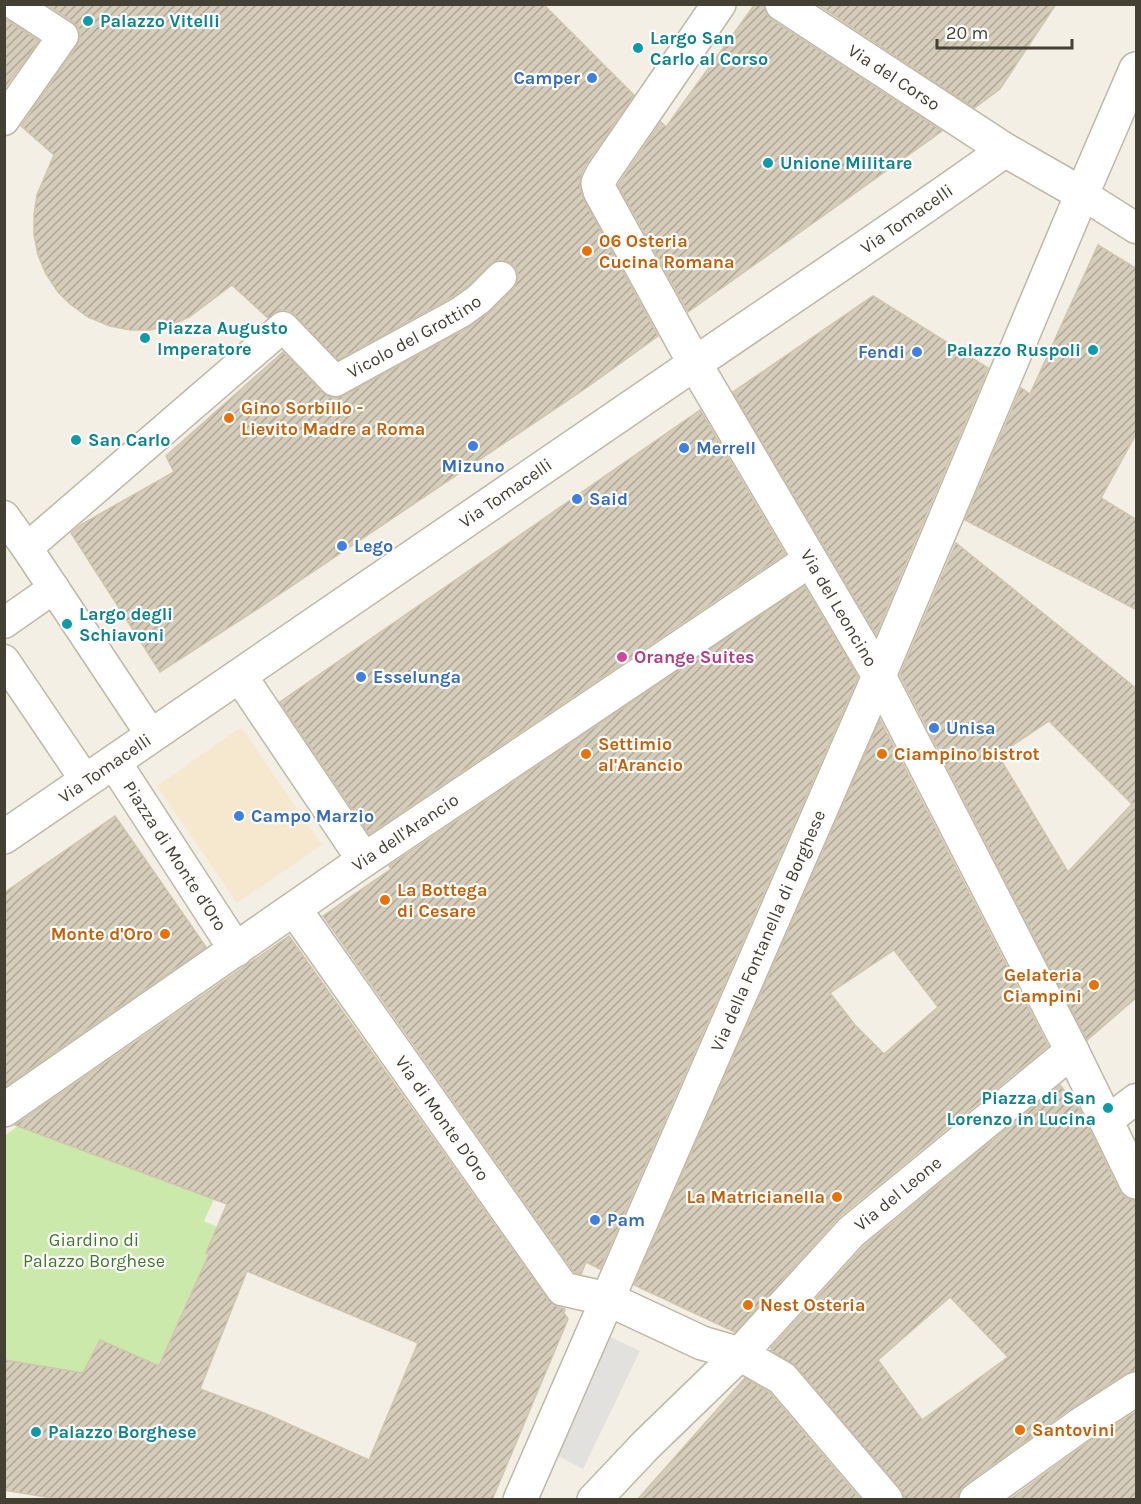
<svg xmlns="http://www.w3.org/2000/svg" width="1141" height="1504" font-family="Karla,sans-serif">
	<style>
		.commercial { fill: #f6e8ce }
		.garden { fill: #cae9ab }
		.parking { fill: #e3e1dd }
		.building { fill: url(#building-hatch); stroke: #d0c4ac; stroke-width: 1.5; fill-rule: evenodd }
		.lines { fill: none; stroke-linecap: round; stroke-linejoin: round }
		.pedestrian-casing { stroke: #bfb8a7; stroke-width: 33 }
		.minor-casing { stroke: #bfb8a7; stroke-width: 36 }
		.pedestrian { stroke: #fff; stroke-width: 30 }
		.minor { stroke: #fff; stroke-width: 33 }
		.culture-dot { fill: #0f9aa8; stroke: #fff; stroke-width: 2 }
		.shop-dot { fill: #3f7fe0; stroke: #fff; stroke-width: 2 }
		.food-dot { fill: #e8710a; stroke: #fff; stroke-width: 2 }
		.hotel-dot { fill: #d1479c; stroke: #fff; stroke-width: 2 }
		.labels { text-anchor: middle; dominant-baseline: central; stroke-width: 4.5; stroke-linejoin: round; paint-order: stroke }
		.culture-label { font-size: 18px; font-weight: bold; fill: #0d838f; stroke: #fff; text-anchor: start }
		.street-label { font-size: 18px; fill: #454034; stroke: #fff }
		.shop-label { font-size: 18px; font-weight: bold; fill: #366cbe; stroke: #fff; text-anchor: start }
		.food-label { font-size: 18px; font-weight: bold; fill: #c56008; stroke: #fff; text-anchor: start }
		.hotel-label { font-size: 18px; font-weight: bold; fill: #b23c85; stroke: #fff; text-anchor: start }
		.park-label { font-size: 18px; fill: #407925; stroke: #fff }
	</style>
	<defs>
		<pattern id="building-hatch" width="6" height="6" patternUnits="userSpaceOnUse" patternTransform="scale(1.5)"><rect width="6" height="6" fill="#d5ccb9"/><path d="M-1 1l2-2M0 6l6-6M5 7l2-2" fill="none" stroke="#afa797"/></pattern>
	</defs>
	<rect width="100%" height="100%" fill="#f3efe4"/>
	<!-- commercial -->
	<path class="commercial" d="M241,727l81,118 -85,58 -80,-117z"/>
	<!-- garden -->
	<path class="garden" d="M18,1126l196,73 -10,22 13,6 -11,33 -47,106 -58,-26 -18,33 -78,-13 -1,-224z"/>
	<!-- parking -->
	<path class="parking" d="M610,1337l30,14 -57,118 -25,-13z"/>
	<!-- building -->
	<g class="building">
		<path d="M46,4h497l91,91 -48,69 -5,11 -1,13 4,12 74,136 -72,52 -321,216 -105,68 -89,-139 11,-9 92,-52 -8,-16 117,-104 40,41 9,5 11,-2 128,-70 20,-15 22,-22 4,-7 1,-9 -4,-8 -8,-4h-10l-7,4 -21,21 -16,11 -114,63 -43,-45 -7,-5h-8l-12,8 -36,-33 -43,32 -18,8 -21,5h-20l-20,-4 -22,-9 -18,-13 -12,-12 -12,-18 -8,-19 -4,-20v-20l3,-20 17,-40 -33,-29 56,-80 3,-9 -1,-8 -6,-7z"/>
		<path d="M755,4h9l2,9 6,7 170,111 -254,181 -70,-127 43,-63 5,5z"/>
		<path d="M817,4h239l-56,85 -26,19z"/>
		<path d="M4,18l35,23 -35,48z"/>
		<path d="M1098,245l39,24v163l-36,66 36,22v90l-172,-90 56,-132 9,6z"/>
		<path d="M873,296l115,72 -112,266 -143,-242z"/>
		<path d="M700,410l85,144 -416,280 -89,-132z"/>
		<path d="M956,543l181,146v308l-50,43 -187,-365zM1049,721l83,83 -64,68 -70,-117z"/>
		<path d="M804,586l54,91 -258,592 -14,-7 -5,12 -7,-2 -251,-356 68,-47 -2,-3z"/>
		<path d="M880,720l168,326 -209,171 -104,115 -101,-47zM894,950l44,57 -54,47 -29,-29 -25,-32z"/>
		<path d="M115,816l91,131 -202,140v-194z"/>
		<path d="M289,936l259,364 10,7 7,2 -1,4 4,6 -76,181h-428l-60,-10v-130l79,13 17,-33 59,26 50,-112 -3,-1 21,-49 -212,-79zM247,1271l171,72 -49,117 -105,-47 -64,-24z"/>
		<path d="M1060,1085l20,25 39,80 6,7 10,4 2,2v167l-11,3 -56,36 -105,76 -6,7 -1,8h-54v-4l-4,-8 -104,-122 -25,-16 1,-1 -1,-1 93,-102zM950,1297l58,60 -86,63 -44,-60z"/>
		<path d="M745,1378l25,15 91,107h-224z"/>
		<path d="M1137,1411v89h-128l82,-60z"/>
	</g>
	<g class="lines">
		<!-- pedestrian casing -->
		<g class="pedestrian-casing">
			<g id="pedestrian">
				<path d="M4,120l59,-84 -49,-32"/>
				<path d="M1082,194l54,34"/>
				<path d="M4,516l23,32 125,188"/>
				<path id="s1" d="M27,548l256,-221 52,54 126,-69 18,-13 22,-22"/>
				<path d="M4,623l50,-35"/>
				<path d="M4,660l82,121"/>
				<path d="M1107,1121l29,-22"/>
			</g>
		</g>
		<!-- minor casing -->
		<g class="minor-casing">
			<g id="minor">
				<path id="s2" d="M719,4l-116,169 -5,10 2,8 95,173 184,312 193,375 64,131"/>
				<path id="s3" d="M782,4l223,146 77,44"/>
				<path d="M240,676l124,184"/>
				<path id="s4" d="M114,762l122,188"/>
				<path id="s5" d="M4,837c231,-157 460,-316 690,-473 104,-71 209,-141 311,-214"/>
				<path id="s6" d="M295,910l268,379 45,10 94,44 38,11 42,24 104,122"/>
				<path id="s7" d="M4,1110l360,-250 446,-300"/>
				<path id="s8" d="M520,1500l359,-824 203,-482 54,-125"/>
				<path id="s9" d="M594,1500l52,-55 94,-91 111,-122 221,-181"/>
				<path d="M976,1500l104,-75 56,-36"/>
			</g>
		</g>
		<!-- pedestrian -->
		<use href="#pedestrian" class="pedestrian"/>
		<!-- minor -->
		<use href="#minor" class="minor"/>
	</g>
	<!-- markers -->
	<g class="culture-dot">
		<circle cx="88" cy="21" r="6"/>
		<circle cx="638" cy="48" r="6"/>
		<circle cx="768" cy="163" r="6"/>
		<circle cx="145" cy="338" r="6"/>
		<circle cx="1093" cy="350" r="6"/>
		<circle cx="76" cy="440" r="6"/>
		<circle cx="67" cy="624" r="6"/>
		<circle cx="1108" cy="1108" r="6"/>
		<circle cx="36" cy="1432" r="6"/>
	</g>
	<g class="shop-dot">
		<circle cx="592" cy="78" r="6"/>
		<circle cx="917" cy="352" r="6"/>
		<circle cx="473" cy="446" r="6"/>
		<circle cx="684" cy="448" r="6"/>
		<circle cx="577" cy="499" r="6"/>
		<circle cx="342" cy="546" r="6"/>
		<circle cx="361" cy="677" r="6"/>
		<circle cx="934" cy="728" r="6"/>
		<circle cx="239" cy="816" r="6"/>
		<circle cx="595" cy="1220" r="6"/>
	</g>
	<g class="food-dot">
		<circle cx="587" cy="251" r="6"/>
		<circle cx="229" cy="418" r="6"/>
		<circle cx="586" cy="754" r="6"/>
		<circle cx="882" cy="754" r="6"/>
		<circle cx="385" cy="900" r="6"/>
		<circle cx="165" cy="934" r="6"/>
		<circle cx="1094" cy="985" r="6"/>
		<circle cx="837" cy="1197" r="6"/>
		<circle cx="748" cy="1305" r="6"/>
		<circle cx="1020" cy="1430" r="6"/>
	</g>
	<circle class="hotel-dot" cx="622" cy="657" r="6"/>
	<g class="labels">
		<!-- culture labels -->
		<g class="culture-label">
			<text x="100" y="21">Palazzo Vitelli</text>
			<text x="650" y="38">Largo San<tspan x="650" dy="21">Carlo al Corso</tspan></text>
			<text x="780" y="163">Unione Militare</text>
			<text x="157" y="328">Piazza Augusto<tspan x="157" dy="21">Imperatore</tspan></text>
			<text x="1081" y="350" text-anchor="end">Palazzo Ruspoli</text>
			<text x="88" y="440">San Carlo</text>
			<text x="79" y="614">Largo degli<tspan x="79" dy="21">Schiavoni</tspan></text>
			<text x="1096" y="1098" text-anchor="end">Piazza di San<tspan x="1096" dy="21">Lorenzo in Lucina</tspan></text>
			<text x="48" y="1432">Palazzo Borghese</text>
		</g>
		<!-- street labels -->
		<g class="street-label">
			<text stroke="none"><textPath href="#s3" startOffset="134">Via del Corso</textPath></text>
			<text stroke="none"><textPath href="#s5" startOffset="1094">Via Tomacelli</textPath></text>
			<text stroke="none"><textPath href="#s1" startOffset="504">Vicolo del Grottino</textPath></text>
			<text stroke="none"><textPath href="#s5" startOffset="608">Via Tomacelli</textPath></text>
			<text stroke="none"><textPath href="#s2" startOffset="705">Via del Leoncino</textPath></text>
			<text stroke="none"><textPath href="#s5" startOffset="122">Via Tomacelli</textPath></text>
			<text stroke="none"><textPath href="#s7" startOffset="488">Via dell'Arancio</textPath></text>
			<text stroke="none"><textPath href="#s4" startOffset="112">Piazza di Monte d'Oro</textPath></text>
			<text stroke="none"><textPath href="#s8" startOffset="621">Via della Fontanella di Borghese</textPath></text>
			<text stroke="none"><textPath href="#s6" startOffset="255">Via di Monte D'Oro</textPath></text>
			<text stroke="none"><textPath href="#s9" startOffset="432">Via del Leone</textPath></text>
		</g>
		<!-- shop labels -->
		<g class="shop-label">
			<text x="580" y="78" text-anchor="end">Camper</text>
			<text x="905" y="352" text-anchor="end">Fendi</text>
			<text x="696" y="448">Merrell</text>
			<text x="473" y="466" text-anchor="middle">Mizuno</text>
			<text x="589" y="499">Said</text>
			<text x="354" y="546">Lego</text>
			<text x="373" y="677">Esselunga</text>
			<text x="946" y="728">Unisa</text>
			<text x="251" y="816">Campo Marzio</text>
			<text x="607" y="1220">Pam</text>
		</g>
		<!-- food labels -->
		<g class="food-label">
			<text x="599" y="241">06 Osteria<tspan x="599" dy="21">Cucina Romana</tspan></text>
			<text x="241" y="408">Gino Sorbillo -<tspan x="241" dy="21">Lievito Madre a Roma</tspan></text>
			<text x="598" y="744">Settimio<tspan x="598" dy="21">al'Arancio</tspan></text>
			<text x="894" y="754">Ciampino bistrot</text>
			<text x="397" y="890">La Bottega<tspan x="397" dy="21">di Cesare</tspan></text>
			<text x="153" y="934" text-anchor="end">Monte d'Oro</text>
			<text x="1082" y="975" text-anchor="end">Gelateria<tspan x="1082" dy="21">Ciampini</tspan></text>
			<text x="825" y="1197" text-anchor="end">La Matricianella</text>
			<text x="760" y="1305">Nest Osteria</text>
			<text x="1032" y="1430">Santovini</text>
		</g>
		<!-- hotel labels -->
		<g class="hotel-label">
			<text x="634" y="657">Orange Suites</text>
		</g>
		<!-- park labels -->
		<g class="park-label">
			<text x="94" y="1240">Giardino di<tspan x="94" dy="21">Palazzo Borghese</tspan></text>
		</g>
	</g>
	<!-- border -->
	<rect width="1141" height="1504" fill="none" stroke="#454034" stroke-width="12"/>
	<!-- scale -->
	<path d="M937 39v9h135v-9" fill="none" stroke="#454034" stroke-width="3"/>
	<text x="946" y="39" font-size="18" fill="#454034" stroke="#ffffff" stroke-width="4.5" paint-order="stroke">20 m</text>
</svg>
